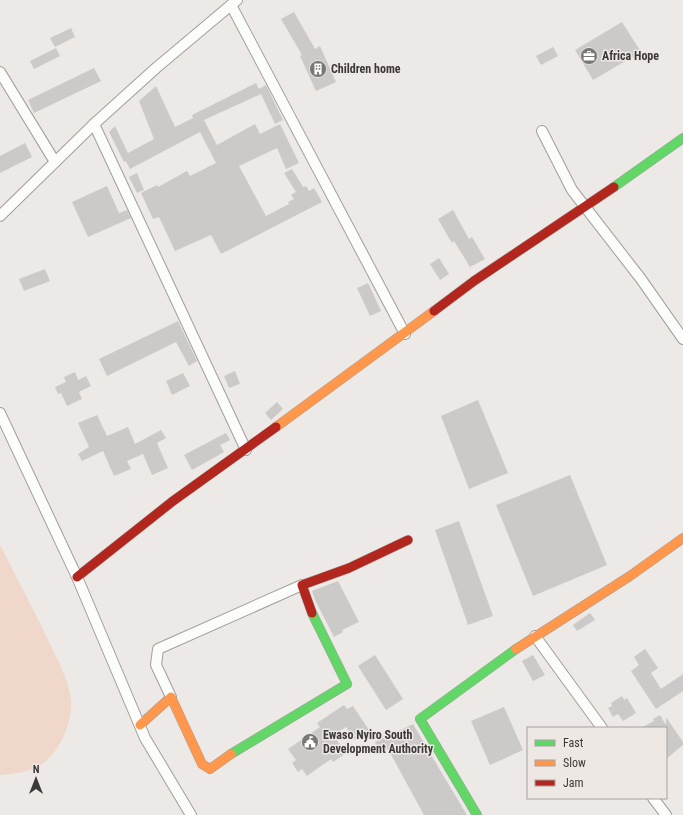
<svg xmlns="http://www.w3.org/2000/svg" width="683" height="815" font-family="'Roboto Condensed',sans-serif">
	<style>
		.green { fill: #efd8c9 }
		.building { fill: #cccac8 }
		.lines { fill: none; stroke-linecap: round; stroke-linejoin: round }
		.street-casing { stroke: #a19f9d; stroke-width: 12 }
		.fast-casing { stroke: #a19f9d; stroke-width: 10 }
		.slow-casing { stroke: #a19f9d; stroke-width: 10 }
		.jam-casing { stroke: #a19f9d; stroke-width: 10 }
		.street { stroke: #fcfcfb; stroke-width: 10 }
		.fast { stroke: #63d668; stroke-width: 9 }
		.slow { stroke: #ff974d; stroke-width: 9 }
		.jam { stroke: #b3261e; stroke-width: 9 }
		.labels { text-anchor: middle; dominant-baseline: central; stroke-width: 3; stroke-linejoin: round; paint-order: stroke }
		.poi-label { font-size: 12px; font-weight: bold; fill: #3c3938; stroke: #eee8e4; text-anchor: start }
	</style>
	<rect width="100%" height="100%" fill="#ece9e6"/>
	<!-- green -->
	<path class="green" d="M0,545c17,34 35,67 51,101 8,17 18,35 20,54 2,22 -12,55 -32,66 -12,6 -26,8 -39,9z"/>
	<!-- building -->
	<g class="building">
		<path d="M294,12l21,37 5,-3 16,36 -20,9 -16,-35 2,-1 -21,-36z"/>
		<path d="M622,22l19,30 -48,28 -18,-30z"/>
		<path d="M71,28l4,9 -20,10 -5,-9z"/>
		<path d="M553,47l5,9 -17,9 -5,-9z"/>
		<path d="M56,48l4,8 -26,13 -4,-8z"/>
		<path d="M94,68l7,13 -67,32 -6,-13z"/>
		<path d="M256,83l3,6 7,-4 17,35 -8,4 -14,-30 -57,26 13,25 38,-21 5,10 20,-10 19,39 -13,6 -9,-21 -38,18 27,50 23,-12 -1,-2 6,-3 -3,-4 5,-3 -12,-19 8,-4 11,18 3,-1 3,5 5,-3 8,14 -101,52 -10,-19 -36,16 -16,-34 -6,2 -12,-26 16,-8 1,2 29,-16 3,5 26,-13 -16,-31 -70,37 -4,-8 -2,1 -15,-30 6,-6 13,27 26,-14 -15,-38 17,-15 19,41 18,-9 -1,-3z"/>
		<path d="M25,143l7,14 -32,16v-17z"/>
		<path d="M137,173l7,17 -7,3 -8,-16z"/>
		<path d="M107,186l12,27 8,-3 4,8 -43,19 -16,-35z"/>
		<path d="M453,210l16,29 3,-2 13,22 -15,8 -16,-26 -2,2 -14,-24z"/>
		<path d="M439,258l10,16 -9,6 -10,-16z"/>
		<path d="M45,269l5,12 -26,10 -5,-12z"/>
		<path d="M368,283l13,28 -11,5 -13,-28z"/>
		<path d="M178,321l19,40 -8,5 -13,-24 -69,34 -8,-17z"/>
		<path d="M235,371l5,13 -11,4 -5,-12z"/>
		<path d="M75,372l3,8 8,-4 5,10 -12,6 3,7 -15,7 -6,-13 -3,1 -3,-7 11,-5 -2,-5z"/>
		<path d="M183,373l7,13 -18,9 -6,-14z"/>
		<path d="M478,400l30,73 -39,16 -28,-73z"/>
		<path d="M277,402l6,7 -12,11 -6,-7z"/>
		<path d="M97,415l10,21 21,-9 7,17 26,-14 5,8 -9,5 11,25 -16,7 -9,-21 -16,7 4,8 -17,7 -11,-25 -21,10 -4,-7 11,-7 -11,-24z"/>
		<path d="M226,433l4,7 -10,5 4,7 -32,18 -8,-15z"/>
		<path d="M570,475l37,90 -74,31 -37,-91z"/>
		<path d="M459,521l34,95 -25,9 -33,-95z"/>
		<path d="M338,581l21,41 -17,8 1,2 -9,5 -19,-37 -3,-9z"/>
		<path d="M590,613l5,7 -18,11 -4,-6z"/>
		<path d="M645,649l13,19 -7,5 10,16 22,-15v17l-27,18 -25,-38 8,-6 -5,-8z"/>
		<path d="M375,655l28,44 -17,11 -28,-44z"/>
		<path d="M533,655l12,20 -12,6 -11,-20z"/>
		<path d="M622,696l2,4 3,-2 9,15 -13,8 -5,-7 -5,3 -5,-9 4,-2 -1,-3z"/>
		<path d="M344,705l3,4 6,-3 16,24 -14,10 -9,-13 -13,8 13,18 -13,9 -2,-3 -24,17 -5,-7 -4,3 -6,-9 4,-3 -8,-11 32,-22 -3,-4z"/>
		<path d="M504,707l19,43 -33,15 -19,-44z"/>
		<path d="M660,715l6,10v-8l17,25v3l-17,14v-31h-25l13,-7 -1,-2z"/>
		<path d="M413,724l27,46 27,45h-43l-36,-66 -8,4 -5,-11z"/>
	</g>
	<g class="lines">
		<!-- street casing -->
		<g class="street-casing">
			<g id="street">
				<path d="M231,5l174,329"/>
				<path d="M0,72l55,90"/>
				<path d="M94,124l152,326"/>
				<path d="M542,131l30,59 69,89 42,60"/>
				<path d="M0,216l94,-92 62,-56 81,-68"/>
				<path d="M0,413l77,164 68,161 46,77"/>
				<path d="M535,636l67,92"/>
				<path d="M171,697l-15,-32 2,-16 144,-64"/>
				<path d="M653,798l13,17"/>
			</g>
		</g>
		<!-- fast casing -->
		<g class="fast-casing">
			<g id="fast">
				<path d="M614,187l69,-49"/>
				<path d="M231,754l116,-70 -35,-71"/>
				<path d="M477,815l-57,-96 96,-70"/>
			</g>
		</g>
		<!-- slow casing -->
		<g class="slow-casing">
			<g id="slow">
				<path d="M276,427l158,-116"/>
				<path d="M516,649l114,-73 53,-38"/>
				<path d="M140,725l31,-28 31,67 8,5 21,-15"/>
			</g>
		</g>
		<!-- jam casing -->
		<g class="jam-casing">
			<g id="jam">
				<path d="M434,311l40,-30 140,-94"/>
				<path d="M77,577l96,-76 103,-74"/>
				<path d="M312,613l-10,-28 47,-17 59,-28"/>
			</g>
		</g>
		<!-- street -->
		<use href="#street" class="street"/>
		<!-- fast -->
		<use href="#fast" class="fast"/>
		<!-- slow -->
		<use href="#slow" class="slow"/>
		<!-- jam -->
		<use href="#jam" class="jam"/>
	</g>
	<!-- icons -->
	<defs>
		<g id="office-disc" transform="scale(0.9)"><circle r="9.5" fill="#7a7775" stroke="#eee8e4"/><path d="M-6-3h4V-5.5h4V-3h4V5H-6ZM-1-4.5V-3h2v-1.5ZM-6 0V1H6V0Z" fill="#fff"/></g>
		<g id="building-disc" transform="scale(0.9)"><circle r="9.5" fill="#7a7775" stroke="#eee8e4"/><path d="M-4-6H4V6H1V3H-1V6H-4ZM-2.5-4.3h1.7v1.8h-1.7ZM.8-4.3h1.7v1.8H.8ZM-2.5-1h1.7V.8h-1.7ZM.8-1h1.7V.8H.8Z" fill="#fff"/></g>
		<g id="civic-disc" transform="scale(0.9)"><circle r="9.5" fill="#7a7775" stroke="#eee8e4"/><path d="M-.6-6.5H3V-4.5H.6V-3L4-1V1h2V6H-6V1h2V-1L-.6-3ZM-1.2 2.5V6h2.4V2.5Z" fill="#fff"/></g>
	</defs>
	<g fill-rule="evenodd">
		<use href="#office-disc" x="589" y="56"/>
		<use href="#building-disc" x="318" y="69"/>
		<use href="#civic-disc" x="310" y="742"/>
	</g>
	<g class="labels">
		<!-- poi labels -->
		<g class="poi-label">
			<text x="602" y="56">Africa Hope</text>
			<text x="331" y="69">Children home</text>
			<text x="323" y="735">Ewaso Nyiro South<tspan x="323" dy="14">Development Authority</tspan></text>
		</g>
	</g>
	<!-- legend -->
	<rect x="527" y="727" width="140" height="72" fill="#eee8e4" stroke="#a7a29f"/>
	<rect x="535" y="740" width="20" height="6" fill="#63d668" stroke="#a7a29f"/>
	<text x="563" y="747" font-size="12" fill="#3c3938">Fast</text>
	<rect x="535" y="760" width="20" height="6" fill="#ff974d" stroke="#a7a29f"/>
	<text x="563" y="767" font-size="12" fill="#3c3938">Slow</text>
	<rect x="535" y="780" width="20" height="6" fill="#b3261e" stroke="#a7a29f"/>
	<text x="563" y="787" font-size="12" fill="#3c3938">Jam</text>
	<!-- north arrow -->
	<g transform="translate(36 779)" stroke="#eee8e4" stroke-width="3" paint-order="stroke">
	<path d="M0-3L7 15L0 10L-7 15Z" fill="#3c3938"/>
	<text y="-6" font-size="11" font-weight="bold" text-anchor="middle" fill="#3c3938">N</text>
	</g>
</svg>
